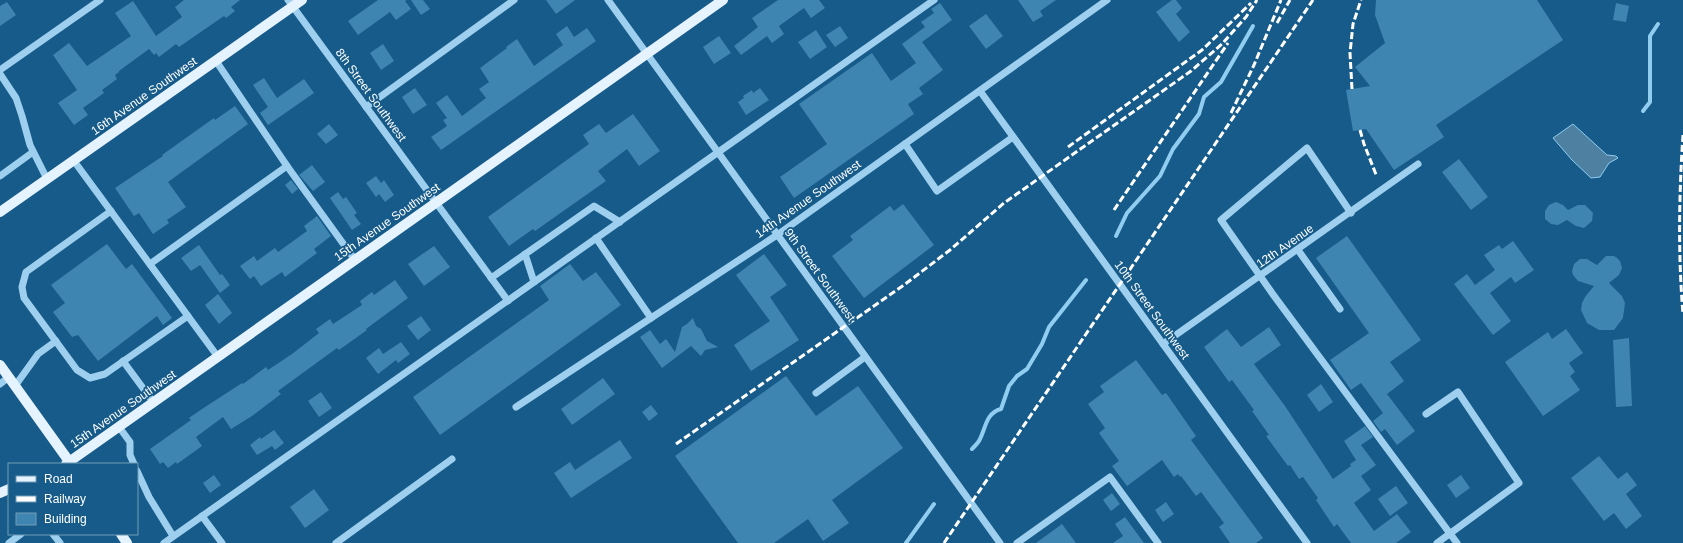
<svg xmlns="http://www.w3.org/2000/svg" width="1683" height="543" font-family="Arial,sans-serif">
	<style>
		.water { fill: #4e80a1; stroke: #90cdf1 }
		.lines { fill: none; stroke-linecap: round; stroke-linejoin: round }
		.stream { stroke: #90cdf1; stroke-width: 4 }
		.building { fill: #3f85b2 }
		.minor { stroke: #9ecfee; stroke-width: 7 }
		.major { stroke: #e5f3ff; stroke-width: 10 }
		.rail { stroke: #fff; stroke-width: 3; stroke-dasharray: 7 3; stroke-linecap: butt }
		.labels { text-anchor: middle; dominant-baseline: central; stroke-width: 3.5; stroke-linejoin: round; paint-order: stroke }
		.street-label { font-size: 12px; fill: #fff; stroke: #165b89 }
	</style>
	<rect width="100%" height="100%" fill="#165b89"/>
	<!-- water -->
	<path class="water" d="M1573,124l34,31 9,1 2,2 -9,5 -9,14 -9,1 -19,-18 -19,-22z"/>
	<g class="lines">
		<!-- stream -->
		<g class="stream">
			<path d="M1643,111l7,-9v-66l8,-12"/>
			<path d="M1116,236l11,-23 33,-37 13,-27 26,-35 5,-17 17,-15 32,-56"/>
			<path d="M972,449c3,-3 7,-7 8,-10 6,-12 6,-26 21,-30l8,-23 8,-10 10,-7 15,-25 7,-17 37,-47"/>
			<path d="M906,543l28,-39"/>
		</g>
	</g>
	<!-- building -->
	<g class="building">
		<path d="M184,0h56l-9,7 4,4 -9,7 -2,-2 -45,31 -3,-3 -17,13 -3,-4 -2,2 -5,-6 -30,22v1l-4,3 2,4 -15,11 2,3 -21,15 5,7 -14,10 -16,-22 19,-13 -24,-35 16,-12 18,23 44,-30 -16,-23 18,-12 23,35 26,-19 -7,-10z"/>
		<path d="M378,0h29l-2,1 6,8 -15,11 -6,-8 -32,23 -10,-14z"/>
		<path d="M411,0h12l7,9 -9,6z"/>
		<path d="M546,0h29l-19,14z"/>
		<path d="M778,0h41l6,8 -14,10 -7,-10 -25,18 5,8 -12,9 -5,-7 -26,19 -7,-9 24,-19 -6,-9z"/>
		<path d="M1018,0h38l-16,11 3,5 -10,6z"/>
		<path d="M1172,0h4l6,8 -6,6 14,18 -11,10 -23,-30z"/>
		<path d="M1376,0h161l26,40 -127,85 8,12 -50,33 -28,-41 -13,2 -7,-41 24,-4 -15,-19 30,-24 -10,-28z"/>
		<path d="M7,2l9,13 -16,11v-20z"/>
		<path d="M940,3l12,17 -30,22 21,28 -24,18 4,6 -15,10 6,10 -120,84 -14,-21 47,-33 -28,-40 73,-51 19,28 25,-18 -14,-19 23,-17 -4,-5 13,-9 -3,-4z"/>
		<path d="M1616,3l13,3 -3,16 -13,-2z"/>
		<path d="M986,14l17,22 -17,13 -17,-23z"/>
		<path d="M567,26l7,11 13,-9 9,13 -155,109 -10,-13 16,-11 -4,-6 4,-2 -11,-15 11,-8 15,21 24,-18 -7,-9 10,-7 -9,-14 27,-20 -1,-1 11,-8 17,27 29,-21 -7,-11z"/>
		<path d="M840,26l8,12 -13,9 -9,-12z"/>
		<path d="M816,30l11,17 -17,12 -12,-17z"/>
		<path d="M719,36l12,17 -17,11 -11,-17z"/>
		<path d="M383,44l11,17 -13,9 -11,-17z"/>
		<path d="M264,78l13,20 27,-19 10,14 -46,32 -8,-12 8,-6 -15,-22z"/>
		<path d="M415,88l12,17 -14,9 -11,-17z"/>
		<path d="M760,88l9,12 -23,15 -8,-13 6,-4 -1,-2 9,-6 1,3z"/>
		<path d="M235,106l13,18 -80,58 18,25 -19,13 2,3 -16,11 -14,-21 -5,3 -19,-28 48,-32 -1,-1 52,-37 1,2z"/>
		<path d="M633,114l27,37 -21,15 -12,-17 -29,22 8,10 -71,50 -2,-2 -24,17 -21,-29 101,-73 -6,-9 16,-11 7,9z"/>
		<path d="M329,124l9,11 -12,9 -9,-10z"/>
		<path d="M1459,159l29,38 -17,13 -29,-38z"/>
		<path d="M312,165l13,17 -12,9 -14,-16z"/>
		<path d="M376,176l5,7 3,-3 10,15 -9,7 -6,-8 -3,3 -10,-14z"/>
		<path d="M291,180l7,9 -6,5 -7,-9z"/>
		<path d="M338,192l5,7 3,-2 11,16 -3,2 7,9 -9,6 -22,-32z"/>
		<path d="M1556,202l7,3 5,5 10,-5h7l8,8 -1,8 -8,7 -8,-2 -9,-6 -9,5 -7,-1 -6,-5v-8l4,-6z"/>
		<path d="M903,204l31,41 -70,53 -32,-42 21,-16 -3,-4 40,-30 4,5z"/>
		<path d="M317,216l14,20 -17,13 3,4 -32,24 -3,-5 -21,14 -7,-10 -4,3 -10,-13 14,-10 3,5 18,-13 3,4 29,-21 -3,-5z"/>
		<path d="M1347,236l74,104 -31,22 14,19 -17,13 28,37 -18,14 -12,-16 -4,3 -8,-11 10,-8 -22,-30 -10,7 -21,-30 39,-27 -53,-75z"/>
		<path d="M1513,241l21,29 -19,13 -4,-6 -21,16 21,28 -18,14 -39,-51 13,-10 8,11 20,-15 -11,-15 15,-10 3,4z"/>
		<path d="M107,244l19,25 6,-5 40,54 -9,7 -6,-9 -59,45 -20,-26 -6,2 -19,-25 12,-9 -14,-18z"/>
		<path d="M199,245l21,30 2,-1 8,11 -10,8 -20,-28 -9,6 -10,-13z"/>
		<path d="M434,246l16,21 -26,19 -16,-22z"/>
		<path d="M764,254l23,31 -17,12 29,43 -48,31 -17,-26 36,-24 -34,-46z"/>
		<path d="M1606,256h8l3,2 3,3 2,7 -3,7 -10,8 13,13 3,7 -2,15 -9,12h-15l-12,-7 -6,-13 1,-7 3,-6 9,-11 -16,-5 -5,-6 -1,-4 2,-7 6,-5h7l10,6z"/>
		<path d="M570,264l13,17 13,-9 25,33 -181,130 -27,-38 136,-97 -9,-14z"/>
		<path d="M395,280l13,18 -42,31 1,1 -28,20 -2,-2 -59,43 3,3 -29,22 -21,13 -8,-12 -27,20 6,9 -25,18 -1,-2 -8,6 -5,-6 -3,2 -10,-15 41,-29 -2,-2 13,-9 40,-26 1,1 23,-17 2,3 24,-16 27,-21 -3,-4 14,-10 3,5 29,-19 -2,-4 12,-9 2,3z"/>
		<path d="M218,294l14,19 -13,11 -14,-19z"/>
		<path d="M421,316l10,14 -13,10 -11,-14z"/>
		<path d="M693,318l3,8 5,3 6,12 11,6 -13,3 -4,6 -10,-10 -29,22 -22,-31 10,-7 10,14 6,-5 9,13 7,-25 5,-3z"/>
		<path d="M1269,327l12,18 -27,19 31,42 48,73 18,-13 -1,-2 6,-4 -12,-19 21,-15 8,11 -12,8 15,20 -15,11 10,14 -17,13 20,28 23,-17 14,18 -15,11h-45l-14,-19 -3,3 -18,-27 2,-2 -15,-21 -4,2 -9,-14 -2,1 -22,-30 3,-1 -17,-24 2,-1 -22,-30 -3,2 -25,-35 23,-18 14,18z"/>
		<path d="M1566,329l17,24 -14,10 6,9 -5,4 10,14 -37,26 -38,-54 43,-30 4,7z"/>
		<path d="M1629,338l3,68 -16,1 -3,-67z"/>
		<path d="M401,342l9,12 -12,9 -2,-3 -18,14 -12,-16 13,-10 4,6z"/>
		<path d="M1136,360l26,35 4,-2 30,43 -5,4 72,98 -7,5h-26l-11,-16 5,-4 -23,-31 -5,4 -15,-20 -1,1 -2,-3 -4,3 -12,-17 -35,26 -15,-20 7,-5 -20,-28 6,-5 -17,-24 16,-12 -4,-6z"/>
		<path d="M786,376l30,40 42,-30 45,62 -71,52 17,23 -26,18 -15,-22 -34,24h-36l-63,-87z"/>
		<path d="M603,378l12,16 -43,31 -11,-16z"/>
		<path d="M1321,384l12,18 -14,10 -12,-17z"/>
		<path d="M321,392l11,16 -13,9 -11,-16z"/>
		<path d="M651,405l7,9 -9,7 -7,-9z"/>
		<path d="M274,430l10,13 -9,7 -3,-4 -15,9 -7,-10 10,-8 1,2z"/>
		<path d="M620,440l12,18 -61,40 -17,-25 16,-11 5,8z"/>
		<path d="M1599,456l19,23 9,-7 10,13 -11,9 16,22 -16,13 -12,-16 -10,8 -33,-43z"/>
		<path d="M214,475l7,10 -11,8 -7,-10z"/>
		<path d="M1461,475l9,13 -14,10 -9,-13z"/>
		<path d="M1396,486l12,17 -18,13 -12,-17z"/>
		<path d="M314,489l15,21 -24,18 -15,-21z"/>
		<path d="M1112,493l8,11 -9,7 -8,-11z"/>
		<path d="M1166,502l8,12 -11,8 -8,-12z"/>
		<path d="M1125,517l19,26h-31l10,-7 -8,-12z"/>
		<path d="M1062,524l14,19h-40z"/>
	</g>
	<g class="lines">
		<!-- minor -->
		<g class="minor">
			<path d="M288,0l220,301"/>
			<path d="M608,0l392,543"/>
			<path d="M216,61l71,105 68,94"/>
			<path d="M0,70l100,-70"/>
			<path d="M0,74l16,24 6,18 8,29 17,34"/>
			<path d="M980,91l327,452"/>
			<path d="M366,107l148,-107"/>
			<path d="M905,144l32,47 76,-54"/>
			<path d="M74,161l144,196"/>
			<path d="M0,176l33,-24"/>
			<path d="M111,211l-85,61 -4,15 2,11 53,72 13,8 15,-4 83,-58"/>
			<path d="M1351,213l-44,-65 -86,72 51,73 185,250"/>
			<path d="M596,238l55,80"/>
			<path d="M1298,250l42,59"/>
			<path d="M525,254l9,28"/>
			<path d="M150,264l137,-98"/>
			<path d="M491,278l103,-72 26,16"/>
			<path d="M1163,344l255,-180"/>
			<path d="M123,361l31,42"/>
			<path d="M0,384l9,-7"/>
			<path d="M15,386l23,-32 18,-13"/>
			<path d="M816,393l49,-36"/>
			<path d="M516,407l261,-172 330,-235"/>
			<path d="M1426,414l32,-22 61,91 -82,60"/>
			<path d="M119,427l11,15v13l4,9"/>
			<path d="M137,471l12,26 24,39"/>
			<path d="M202,516l20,27"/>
			<path d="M53,534l7,9"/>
			<path d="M9,543l12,-9"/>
			<path d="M164,543l770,-543"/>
			<path d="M336,543l116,-84"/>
			<path d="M1017,543l93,-66 48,66"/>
		</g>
		<!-- major -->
		<g class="major">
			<path d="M0,212l302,-212"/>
			<path d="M0,365l71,99"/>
			<path d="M66,464l657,-464"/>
			<path d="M0,493l9,-4"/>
			<path d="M121,534l6,9"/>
		</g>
		<!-- rail -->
		<g class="rail">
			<path d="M1277,23l13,-23"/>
			<path d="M1352,89l-2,-36 3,-29 8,-24"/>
			<path d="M1231,113l23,-48 27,-65"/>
			<path d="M1360,130l4,14 13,33"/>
			<path d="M1683,135c-4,59 -5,120 0,179"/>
			<path d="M1068,147l134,-97 49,-47"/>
			<path d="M1114,210l114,-167"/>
			<path d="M676,444l228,-159 46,-35 54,-47 187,-132 31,-27 24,-27 11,-17"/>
			<path d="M944,543l369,-543"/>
		</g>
	</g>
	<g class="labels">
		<!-- street labels -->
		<g class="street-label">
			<text transform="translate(371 95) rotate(54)">8th Street Southwest</text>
			<text transform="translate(144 96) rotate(-35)">16th Avenue Southwest</text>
			<text transform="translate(808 199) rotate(-35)">14th Avenue Southwest</text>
			<text transform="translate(387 222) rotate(-35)">15th Avenue Southwest</text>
			<text transform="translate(1285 246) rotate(-35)">12th Avenue</text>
			<text transform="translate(820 275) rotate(54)">9th Street Southwest</text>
			<text transform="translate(1152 310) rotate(54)">10th Street Southwest</text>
			<text transform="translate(123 409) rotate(-35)">15th Avenue Southwest</text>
		</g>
	</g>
	<!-- legend -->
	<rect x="8" y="463" width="130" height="72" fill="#165b89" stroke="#739db8"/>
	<rect x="16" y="476" width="20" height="6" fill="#e5f3ff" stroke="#739db8"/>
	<text x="44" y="483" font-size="12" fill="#ffffff">Road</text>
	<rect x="16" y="496" width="20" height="6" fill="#ffffff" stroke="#739db8"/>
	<text x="44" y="503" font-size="12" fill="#ffffff">Railway</text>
	<rect x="16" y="513" width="20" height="12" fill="#3f85b2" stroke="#739db8"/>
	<text x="44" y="523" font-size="12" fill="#ffffff">Building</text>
</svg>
